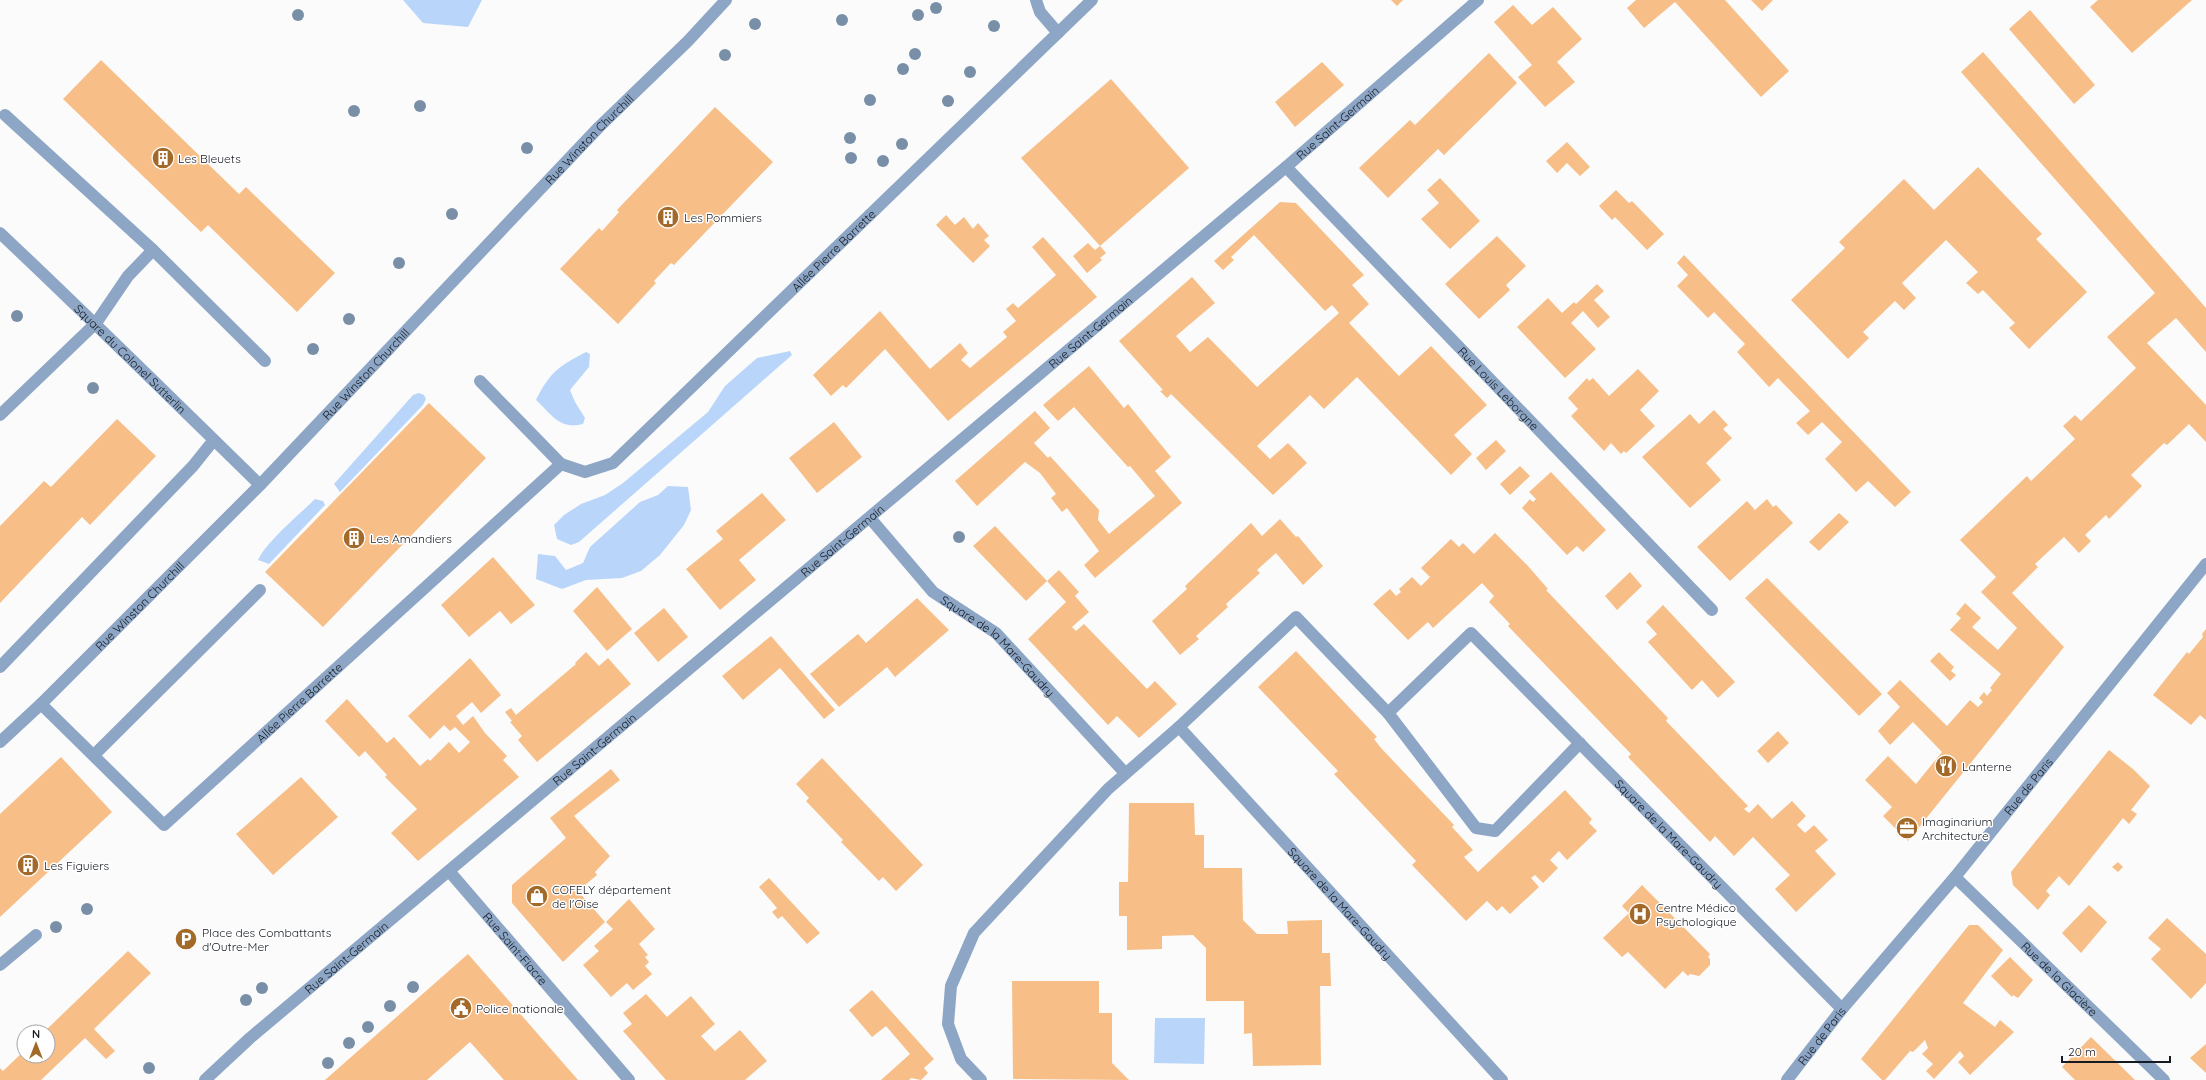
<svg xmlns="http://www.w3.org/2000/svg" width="2206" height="1080" font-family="Quicksand,sans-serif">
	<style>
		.green { fill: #b9d6fa }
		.building { fill: #f7bf87 }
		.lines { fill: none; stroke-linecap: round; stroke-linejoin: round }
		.minor { stroke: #8da6c6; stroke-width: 12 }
		.tree { fill: #798fa8 }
		.labels { text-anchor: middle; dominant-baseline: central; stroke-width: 3; stroke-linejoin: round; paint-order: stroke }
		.street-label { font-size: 12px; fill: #151b23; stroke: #fff }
		.poi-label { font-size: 12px; fill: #151b23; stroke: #fff; text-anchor: start }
	</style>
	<rect width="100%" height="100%" fill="#fbfbfb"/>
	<!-- green -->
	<g class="green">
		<path d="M403,0h79l-14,27 -45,-4z"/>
		<path d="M790,351l2,4 -213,187 -8,3 -14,-6 -3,-14 10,-10 17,-11 24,-9 18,-12 85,-71 17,-26 32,-28z"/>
		<path d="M586,352l4,2 -1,13 -19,23 5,12 10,16 -2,6c-23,6 -31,-9 -47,-24 14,-28 23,-34 50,-48z"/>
		<path d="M419,393l5,2 2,4 -3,6 -83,87 -6,-8 79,-89z"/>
		<path d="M668,486l20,1 3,23 -7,15 -24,30 -19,16 -19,7 -36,2 -24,9 -26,-10 2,-25 17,2 11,14 17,-7 7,-16 50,-45 18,-7z"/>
		<path d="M315,499l8,2 2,4 -56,59 -11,-4c8,-18 42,-46 57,-61z"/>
		<path d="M1155,1018h50l-1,46 -50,-1z"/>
	</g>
	<!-- building -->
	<g class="building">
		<path d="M1391,0h12l-6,6z"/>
		<path d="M1636,0h89l64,71 -28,26 -86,-95 -31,26 -17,-20z"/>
		<path d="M1751,0h22l-11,11z"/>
		<path d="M2098,0h94l-60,53 -42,-46z"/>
		<path d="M1513,5l19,20 21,-18 29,32 -25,23 18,20 -30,25 -27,-30 14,-12 -38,-43z"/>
		<path d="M2030,10l65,75 -21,19 -65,-75z"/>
		<path d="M1983,52l223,256v44l-30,-34 -29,25 59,62v37l-17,-18 -22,21 -3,-2 -33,32 11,11 -33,33 -3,-4 -21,20 6,6 -12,12 -15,-16 -29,27 3,3 -26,26 52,54 -156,194 -25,-25 9,-9 -27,-27 23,-24 28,28 26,-32 -29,-30 -23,23 -12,-14 22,-24 -13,-14 13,-13 47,46 23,-26 8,7 5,-5 -4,-4 5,-6 3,4 5,-6 -2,-2 11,-14 -51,-44 11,-12 -5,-4 9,-11 16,15 -9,9 26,23 19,-22 -36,-36 15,-15 -36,-37 67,-64 4,5 44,-42 -12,-13 12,-11 6,6 55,-53 -29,-31 48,-44 -194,-221z"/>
		<path d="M1489,53l28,30 -73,72 -6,-6 -50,49 -29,-30 51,-48 5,5z"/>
		<path d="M101,60l138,134 7,-7 89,86 -38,39 -89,-87 -7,7 -138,-133z"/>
		<path d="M1322,62l22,23 -49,42 -20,-25z"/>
		<path d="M1111,79l78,89 -89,78 -79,-88z"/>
		<path d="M715,107l58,55 -99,103 -3,-2 -17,18 2,2 -38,41 -58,-55 39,-41 3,3 17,-19 -2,-2z"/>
		<path d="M1567,142l23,25 -10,9 -13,-13 -10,10 -11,-12z"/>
		<path d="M1978,167l64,67 -6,5 51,53 -58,57 -20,-21 6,-5 -32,-33 -5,4 -12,-11 12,-11 -32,-32 -44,43 14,15 -12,12 -9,-9 -32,31 6,6 -21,21 -57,-59 54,-52 -6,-6 65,-63 30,31z"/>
		<path d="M1440,178l40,43 -30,28 -29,-30 18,-16 -12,-13z"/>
		<path d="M1616,190l13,13 3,-2 32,33 -17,16 -32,-33 -3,3 -13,-14z"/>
		<path d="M1280,202l16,1 68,72 -12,10 17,19 -20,19 50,53 32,-30 56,59 -33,30 18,19 -21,21 -94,-98 -33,32 -14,-14 -53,51 13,13 18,-16 19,20 -34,32 -102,-101 -4,4 -7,-7 3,-1 -44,-49 73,-64 23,26 -39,33 14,16 18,-15 49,50 82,-74 -7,-8 -7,6 -71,-76 -23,22 3,3 -11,10 -9,-9z"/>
		<path d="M946,215l9,10 9,-8 9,12 5,-6 11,13 -5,4 6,6 -17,17 -37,-38z"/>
		<path d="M1497,236l29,30 -20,19 4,5 -31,29 -34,-35z"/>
		<path d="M1043,237l54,60 -149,124 -63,-72 -39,39 -3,-3 -12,11 -18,-21 67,-64 50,58 30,-26 8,10 -7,7 9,8 37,-31 -4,-5 13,-11 -10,-12 7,-6 5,5 38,-33 -24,-28z"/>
		<path d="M1088,243l7,7 5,-4 6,7 -6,5 2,2 -15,13 -14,-17z"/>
		<path d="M1684,255l227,237 -16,15 -27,-26 -12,11 -31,-33 17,-17 -20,-20 -14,13 -12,-12 14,-12 -32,-33 -9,9 -32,-35 8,-8 -31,-32 -6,6 -31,-32 11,-11 -11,-12z"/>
		<path d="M1597,284l7,7 -10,9 16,17 -12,11 -15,-17 -12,12 25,26 -31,29 -48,-51 31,-29 14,15 12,-11 2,2z"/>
		<path d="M1089,366l35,42 4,-4 43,53 -16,14 27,32 -87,75 -11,-13 15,-14 -32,-43 -5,4 -11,-14 5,-4 -16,-21 -15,-11 -48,44 -22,-25 80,-70 15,17 -16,15 14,15 2,-2 49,54 -1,10 11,14 46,-38 -25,-30 -2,1 -54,-60 -16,14 -15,-16z"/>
		<path d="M1638,369l21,22 -19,19 15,16 -29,27 -2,-2 -3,3 -10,-11 -7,8 -33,-35 7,-7 -10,-11 19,-20 2,3 4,-3 16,18z"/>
		<path d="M429,403l57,55 -163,169 -58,-55z"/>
		<path d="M1714,410l14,15 -5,4 9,9 -26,25 15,17 -31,28 -48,-51 48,-43 9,10z"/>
		<path d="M117,419l39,37 -66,69 -8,-8 -82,86v-77l44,-45 7,6z"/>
		<path d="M834,422l28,35 -45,36 -28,-35z"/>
		<path d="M1496,440l10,11 -20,19 -10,-12z"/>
		<path d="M1520,466l10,10 -20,19 -10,-11z"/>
		<path d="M1551,472l55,58 -23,22 -6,-6 -10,9 -45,-47 8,-9 3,3 3,-3 -7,-7z"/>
		<path d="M762,493l24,27 -47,40 17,20 -36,30 -34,-41 37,-30 -7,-8z"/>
		<path d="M1767,499l6,8 3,-2 17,18 -63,58 -33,-34 50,-46 8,9z"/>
		<path d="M1839,513l10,9 -30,29 -10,-9z"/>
		<path d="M1280,519l16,18 2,-1 25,30 -20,19 -27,-32 -19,17 3,3 -34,31 2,3 -32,29 3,3 -19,16 -28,-34 35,-32 -2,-3 66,-63 11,13z"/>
		<path d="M995,526l52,55 -21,20 -53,-55z"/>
		<path d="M1495,533l33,33 20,23 -2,1 122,128 -2,3 82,85 -4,3 5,4 9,-9 14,15 20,-18 14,15 -9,9 8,8 9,-8 14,15 -13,11 21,23 -40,38 -21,-23 15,-14 -9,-9 -28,-29 -19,19 -19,-20 -5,6 -82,-85 3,-3 -123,-128 2,-2 -21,-22 5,-6 -12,-13 -49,45 -5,-6 -20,18 -35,-36 17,-15 6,7 5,-4 -2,-3 13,-12 9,9 9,-9 -9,-9 30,-29 8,8 4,-4 11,11z"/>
		<path d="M493,557l42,48 -24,19 -11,-13 -31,26 -28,-32z"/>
		<path d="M1059,570l20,22 -4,4 14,16 -17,15 4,4 8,-7 63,65 8,-8 22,23 -38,34 -22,-22 -9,9 -80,-86 38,-37 -19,-21z"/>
		<path d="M1630,572l12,14 -25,24 -12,-14z"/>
		<path d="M1767,578l115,116 -23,22 -114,-118z"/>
		<path d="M597,587l35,42 -25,22 -34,-40z"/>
		<path d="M917,598l32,32 -54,47 -8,-10 -48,40 -29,-33 48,-40 8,9z"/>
		<path d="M1663,605l72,77 -17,16 -16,-18 -10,10 -44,-48 9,-8 -11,-12z"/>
		<path d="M664,608l24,29 -30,25 -24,-29z"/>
		<path d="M2206,629v91l-6,-5 -9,10 -38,-30 34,-43 2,2 14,-17 -1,-3z"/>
		<path d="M771,636l64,74 -11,9 -44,-51 -37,32 -21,-24z"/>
		<path d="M1296,651l81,86 -3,2 7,9 73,77 -2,2 21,23 -9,7 14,15 87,-82 27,29 -3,4 8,8 -30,29 -8,-9 -9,9 8,8 -15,15 -8,-8 -4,3 8,9 -29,27 -8,-8 -5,5 -10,-10 -21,20 -54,-56 4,-4 -82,-87 4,-3 -80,-84z"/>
		<path d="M586,652l13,14 9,-8 23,26 -94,78 -19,-22 4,-4 -12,-14 2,-1 -7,-9 6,-4 5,7 60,-51 -1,-1z"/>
		<path d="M1939,652l15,15 -3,4 5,4 -6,6 -20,-20z"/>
		<path d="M470,658l31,37 -20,18 -9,-11 -16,14 7,9 10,-9 12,17 22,23 -4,4 16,17 -101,84 -27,-28 26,-24 -32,-32 2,-2 -22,-24 -6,6 -34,-36 22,-22 40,44 7,-6 26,29 8,-7 2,2 19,-19 10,11 11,-11 -15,-15 -5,4 -6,-6 -14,14 -22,-23z"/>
		<path d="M1778,731l11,12 -21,20 -11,-12z"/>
		<path d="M2109,750l24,19 17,17 -19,24 6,4 -8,10 -6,-6 -54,68 -10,-10 -13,15 4,4 -12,15 -25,-25 -2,-13z"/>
		<path d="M61,757l51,55 -112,105v-103z"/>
		<path d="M822,758l101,107 -27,26 -13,-14 -4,4 -38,-39 2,-2 -37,-39 3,-3 -13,-14z"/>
		<path d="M611,769l9,11 -46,36 36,40 -15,16 2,3 -19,16 27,31 -42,40 -51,-59v-18l54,-47 -16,-20z"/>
		<path d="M301,777l37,40 -65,58 -37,-41z"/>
		<path d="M1129,803h65l1,32h9v33h38l1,52 14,14h31l-1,-13 35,-1v33h8l1,33h-11l1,79 -68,1 -1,-33 -8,1v-33h-38v-53l-13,-13 -31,1v13l-35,1v-34h-8v-34h9z"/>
		<path d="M2118,862l5,5 -5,5 -6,-5z"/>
		<path d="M769,878l51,55 -13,11 -25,-28 -4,3 -6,-7 5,-4 -18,-21z"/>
		<path d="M1642,885l68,69 -2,3 2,2v6l-11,11 -9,-2 -2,2 -5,-5 -18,18 -37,-37 -6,5 -19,-19 26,-25 -7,-7z"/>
		<path d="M629,899l26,30 -16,15 9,11 -3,2 4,5 -4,4 7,8 -19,16 -6,-7 -16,14 -28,-32 16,-14 -5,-5 19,-17 -7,-7z"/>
		<path d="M2089,905l18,17 -26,31 -19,-20z"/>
		<path d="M2167,918l39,36v29l-15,16 -40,-40 10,-10 -13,-11z"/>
		<path d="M1969,925h9l25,25 -40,53 32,24 5,-7 14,12 -44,43 -12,-13 6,-6 -4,-5 -26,28 -8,-8 7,-7 -11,-10 6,-6 -3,-8 -12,12 -3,-1 -25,29h-3l-21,-21z"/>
		<path d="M128,951l23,22 -57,56 21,22 -9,8 -21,-21 -44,42h-41v-12l3,3 21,-20v5h24v-24h-4z"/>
		<path d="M468,954l110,126h-74l-34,-38 -43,38h-102z"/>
		<path d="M2010,957l23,23 -15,18 -5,-3 -1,2 -21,-21z"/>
		<path d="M1012,981h87v32h13v50l17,17 -116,-1z"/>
		<path d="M872,990l62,69 -10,9 4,5 -7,7 -10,-2 -2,2h-28l29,-26 -24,-28 -14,11 -23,-27z"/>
		<path d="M646,994l21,23 24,-21 24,28 -14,12 14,15 25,-21 27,31 -22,19h-79l-43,-49 9,-7 -9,-11z"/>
		<path d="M2091,1037l44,43h-60l-13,-13z"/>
		<path d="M2206,1044v29l-16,-15z"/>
	</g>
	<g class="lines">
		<!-- minor -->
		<g class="minor">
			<path d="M1036,0l4,12 18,21"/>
			<path d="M5,115l148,135 112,111"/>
			<path id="s1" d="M1286,167l426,443"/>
			<path id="s2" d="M0,233c88,83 174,168 260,252"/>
			<path d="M0,415l96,-92 32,-47 25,-26"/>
			<path id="s3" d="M561,464l24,8 28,-9 479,-463"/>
			<path id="s4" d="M870,518l63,74 63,41 129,140"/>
			<path d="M0,667l193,-201 20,-25"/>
			<path id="s5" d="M41,704l123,121 397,-361 -81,-83"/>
			<path d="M1388,713l88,115 19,3 85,-88"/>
			<path id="s6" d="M1179,727l323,353"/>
			<path id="s7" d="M0,742l41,-38 219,-219 339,-358 89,-86 38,-41"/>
			<path d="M94,755l166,-165"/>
			<path id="s8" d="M449,871l180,209"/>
			<path id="s9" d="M1955,877l209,203"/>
			<path d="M0,965l36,-30"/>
			<path id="s10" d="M205,1080l45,-42 1036,-871 192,-167"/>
			<path id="s11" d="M981,1080l-20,-21 -13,-35 3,-38 23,-53 134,-144 71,-62 117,-110 92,96 83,-80 371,376"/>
			<path id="s12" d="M1787,1080l55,-71 113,-132 251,-313"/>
		</g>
	</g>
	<!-- trees -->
	<g class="tree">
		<circle cx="936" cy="8" r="6"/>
		<circle cx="298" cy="15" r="6"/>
		<circle cx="918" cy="15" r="6"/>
		<circle cx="842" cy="20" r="6"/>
		<circle cx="755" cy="24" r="6"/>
		<circle cx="994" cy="26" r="6"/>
		<circle cx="915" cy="54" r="6"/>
		<circle cx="725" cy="55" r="6"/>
		<circle cx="903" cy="69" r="6"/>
		<circle cx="970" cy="72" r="6"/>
		<circle cx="870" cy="100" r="6"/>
		<circle cx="948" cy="101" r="6"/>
		<circle cx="420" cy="106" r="6"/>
		<circle cx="354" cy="111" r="6"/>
		<circle cx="850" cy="138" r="6"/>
		<circle cx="902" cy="144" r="6"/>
		<circle cx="527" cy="148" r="6"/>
		<circle cx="851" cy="158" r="6"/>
		<circle cx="883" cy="161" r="6"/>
		<circle cx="452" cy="214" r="6"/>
		<circle cx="399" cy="263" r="6"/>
		<circle cx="17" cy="316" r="6"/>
		<circle cx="349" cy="319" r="6"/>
		<circle cx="313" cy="349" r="6"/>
		<circle cx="93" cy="388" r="6"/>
		<circle cx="959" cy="537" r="6"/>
		<circle cx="87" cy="909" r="6"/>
		<circle cx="56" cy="927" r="6"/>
		<circle cx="413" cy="987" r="6"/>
		<circle cx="262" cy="988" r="6"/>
		<circle cx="246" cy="1000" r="6"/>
		<circle cx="390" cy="1006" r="6"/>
		<circle cx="368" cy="1027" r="6"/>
		<circle cx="349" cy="1043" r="6"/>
		<circle cx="328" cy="1063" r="6"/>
		<circle cx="149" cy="1068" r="6"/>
	</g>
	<!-- icons -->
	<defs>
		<g id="building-disc" transform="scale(1.15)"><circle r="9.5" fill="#a36928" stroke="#fff"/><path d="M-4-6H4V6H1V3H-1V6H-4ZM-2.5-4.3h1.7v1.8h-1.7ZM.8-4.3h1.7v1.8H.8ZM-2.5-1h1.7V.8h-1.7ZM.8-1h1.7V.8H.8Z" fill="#fff"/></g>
		<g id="restaurant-disc" transform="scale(1.15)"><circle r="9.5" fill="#a36928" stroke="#fff"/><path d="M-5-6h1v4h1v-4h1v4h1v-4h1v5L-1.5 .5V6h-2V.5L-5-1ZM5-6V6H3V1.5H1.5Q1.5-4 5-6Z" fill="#fff"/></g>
		<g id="office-disc" transform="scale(1.15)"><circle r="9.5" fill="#a36928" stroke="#fff"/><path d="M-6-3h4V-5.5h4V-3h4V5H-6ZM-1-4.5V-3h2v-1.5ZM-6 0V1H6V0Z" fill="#fff"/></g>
		<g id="shop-disc" transform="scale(1.15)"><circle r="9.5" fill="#a36928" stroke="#fff"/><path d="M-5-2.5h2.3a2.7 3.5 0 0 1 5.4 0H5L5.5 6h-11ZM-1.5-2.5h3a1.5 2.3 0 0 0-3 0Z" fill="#fff"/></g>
		<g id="hospital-disc" transform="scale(1.15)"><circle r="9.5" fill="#a36928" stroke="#fff"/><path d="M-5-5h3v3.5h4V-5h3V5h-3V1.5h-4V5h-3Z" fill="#fff"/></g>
		<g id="parking-disc" transform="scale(1.15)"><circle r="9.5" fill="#a36928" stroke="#fff"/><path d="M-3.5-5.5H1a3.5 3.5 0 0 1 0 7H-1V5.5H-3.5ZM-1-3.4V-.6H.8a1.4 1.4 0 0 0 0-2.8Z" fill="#fff"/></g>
		<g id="civic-disc" transform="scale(1.15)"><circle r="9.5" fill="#a36928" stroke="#fff"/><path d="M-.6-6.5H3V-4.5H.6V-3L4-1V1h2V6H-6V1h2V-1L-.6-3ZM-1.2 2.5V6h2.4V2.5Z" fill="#fff"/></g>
	</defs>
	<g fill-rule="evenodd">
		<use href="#building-disc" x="163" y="158"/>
		<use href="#building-disc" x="668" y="217"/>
		<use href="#building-disc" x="354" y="538"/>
		<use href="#restaurant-disc" x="1946" y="766"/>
		<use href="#office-disc" x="1907" y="828"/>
		<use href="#building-disc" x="28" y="865"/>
		<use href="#shop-disc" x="537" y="896"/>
		<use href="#hospital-disc" x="1640" y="914"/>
		<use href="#parking-disc" x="186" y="939"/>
		<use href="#civic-disc" x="461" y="1008"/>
	</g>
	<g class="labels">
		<!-- street labels -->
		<g class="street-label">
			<text stroke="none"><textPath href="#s10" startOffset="1483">Rue Saint-Germain</textPath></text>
			<text stroke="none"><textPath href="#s7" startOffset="843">Rue Winston Churchill</textPath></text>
			<text stroke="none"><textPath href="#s3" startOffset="361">Allée Pierre Barrette</textPath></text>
			<text stroke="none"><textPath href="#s10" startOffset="1159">Rue Saint-Germain</textPath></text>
			<text stroke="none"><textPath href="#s2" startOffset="181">Square du Colonel Sutterlin</textPath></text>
			<text stroke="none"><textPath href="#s7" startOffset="519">Rue Winston Churchill</textPath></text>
			<text stroke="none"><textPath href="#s1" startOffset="307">Rue Louis Leborgne</textPath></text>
			<text stroke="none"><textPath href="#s10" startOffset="835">Rue Saint-Germain</textPath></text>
			<text stroke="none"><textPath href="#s7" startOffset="195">Rue Winston Churchill</textPath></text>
			<text stroke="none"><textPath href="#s4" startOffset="182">Square de la Mare-Gaudry</textPath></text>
			<text stroke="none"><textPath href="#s5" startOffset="355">Allée Pierre Barrette</textPath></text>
			<text stroke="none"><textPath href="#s10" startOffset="511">Rue Saint-Germain</textPath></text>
			<text stroke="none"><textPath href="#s12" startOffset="380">Rue de Paris</textPath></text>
			<text stroke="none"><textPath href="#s11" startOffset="1144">Square de la Mare-Gaudry</textPath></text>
			<text stroke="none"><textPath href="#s6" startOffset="239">Square de la Mare-Gaudry</textPath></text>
			<text stroke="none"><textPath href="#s8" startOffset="102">Rue Saint-Fiacre</textPath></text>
			<text stroke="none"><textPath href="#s10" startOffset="187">Rue Saint-Germain</textPath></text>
			<text stroke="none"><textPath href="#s9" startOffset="146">Rue de la Glacière</textPath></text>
			<text stroke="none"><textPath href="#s12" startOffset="56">Rue de Paris</textPath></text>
		</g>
		<!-- poi labels -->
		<g class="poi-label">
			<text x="178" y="158">Les Bleuets</text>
			<text x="684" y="217">Les Pommiers</text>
			<text x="370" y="538">Les Amandiers</text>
			<text x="1962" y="766">Lanterne</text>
			<text x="1922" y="821">Imaginarium<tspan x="1922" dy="14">Architecture</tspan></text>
			<text x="44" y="865">Les Figuiers</text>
			<text x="552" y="889">COFELY département<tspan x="552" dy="14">de l'Oise</tspan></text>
			<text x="1656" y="907">Centre Médico<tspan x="1656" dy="14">Psychologique</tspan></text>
			<text x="202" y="932">Place des Combattants<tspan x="202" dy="14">d'Outre-Mer</tspan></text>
			<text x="476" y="1008">Police nationale</text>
		</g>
	</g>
	<!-- north arrow -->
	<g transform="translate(36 1044)"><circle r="19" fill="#ffffff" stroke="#a1a4a7"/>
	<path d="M0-3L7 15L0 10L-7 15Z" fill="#a36928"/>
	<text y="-6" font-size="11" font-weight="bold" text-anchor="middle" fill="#151b23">N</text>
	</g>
	<!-- scale -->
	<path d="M2062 1056v6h108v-6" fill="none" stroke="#151b23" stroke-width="2"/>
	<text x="2068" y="1056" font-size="12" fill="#151b23" stroke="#ffffff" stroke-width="3" paint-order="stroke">20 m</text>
</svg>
